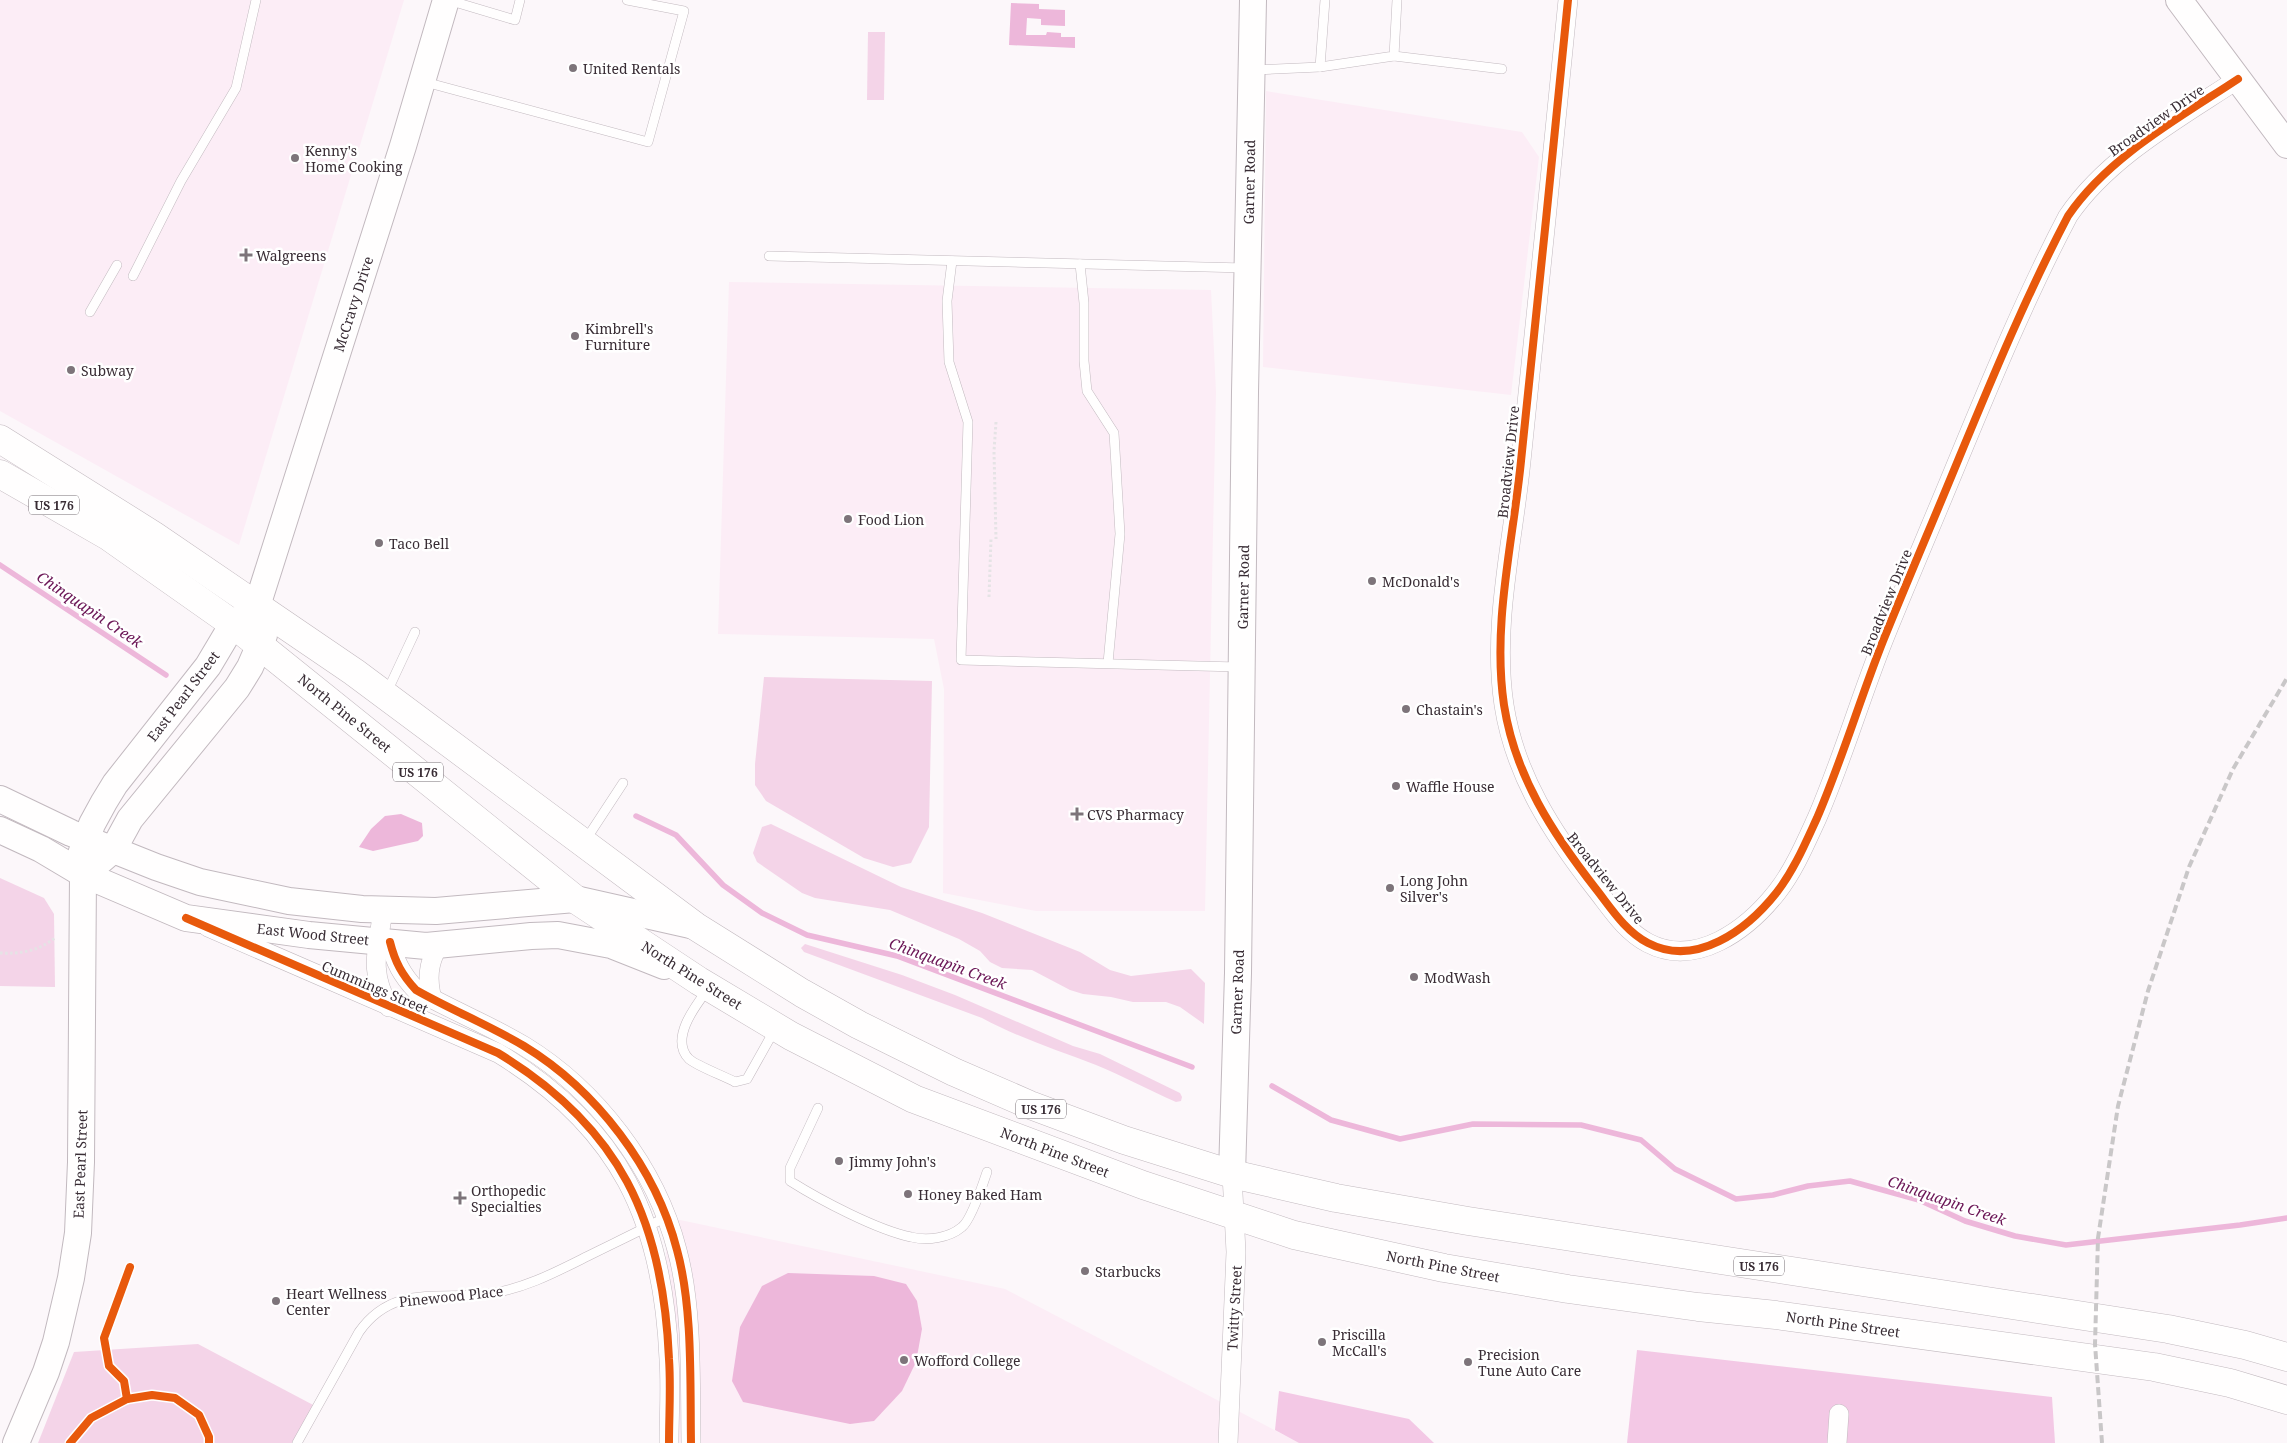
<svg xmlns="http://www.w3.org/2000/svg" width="2287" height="1443" font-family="'Noto Serif',serif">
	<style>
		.built { fill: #fcedf6 }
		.green { fill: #f4d4e8 }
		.forest { fill: #f3c8e5 }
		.water { fill: #edb7da }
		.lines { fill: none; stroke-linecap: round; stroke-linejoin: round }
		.stream { stroke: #edb7da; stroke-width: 5.5 }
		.lane-casing { stroke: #c2b9bf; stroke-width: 10 }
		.street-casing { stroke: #c2b9bf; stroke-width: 20 }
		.secondary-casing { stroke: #c2b9bf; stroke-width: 28 }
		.highway-casing { stroke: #c2b9bf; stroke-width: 29 }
		.path { stroke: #e5e3e5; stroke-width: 3; stroke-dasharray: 2.5 2.5; stroke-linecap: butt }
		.lane { stroke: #fffefe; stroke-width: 9 }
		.street { stroke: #fffefe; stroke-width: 19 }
		.secondary { stroke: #fffefe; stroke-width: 26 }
		.highway { stroke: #fffefe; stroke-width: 28 }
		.rail { stroke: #c9c7c8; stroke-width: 4; stroke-dasharray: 8 4; stroke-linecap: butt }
		.cycleway-casing { stroke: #fff; stroke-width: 11 }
		.cycleway { stroke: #e8590c; stroke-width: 8 }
		.poi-dot { fill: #7d747a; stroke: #fff; stroke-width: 2 }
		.labels { text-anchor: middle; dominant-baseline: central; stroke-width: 5; stroke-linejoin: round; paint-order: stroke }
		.shield { fill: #fff; stroke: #746c72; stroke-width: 1 }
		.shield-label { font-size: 12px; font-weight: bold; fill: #392d35 }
		.poi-label { font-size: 14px; fill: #392d35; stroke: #fff; text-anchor: start }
		.street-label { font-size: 14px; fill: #392d35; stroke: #fff }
		.water-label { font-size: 15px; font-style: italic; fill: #6b1656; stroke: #fff }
	</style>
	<rect width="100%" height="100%" fill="#fcf7fa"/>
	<!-- built -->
	<g class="built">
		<path d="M0,0h404l-165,545 -239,-134z"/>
		<path d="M1266,91l256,41 17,25 -28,238 -248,-28z"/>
		<path d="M729,282l482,8 5,102 -11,519h-169l-93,-18 1,-204 -10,-50 -216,-5z"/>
		<path d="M666,1217l339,72 294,154h-632z"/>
	</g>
	<!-- green -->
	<g class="green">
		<path d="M868,32h17l-1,68h-17z"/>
		<path d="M764,677l168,4 -3,146 -18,36 -18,4 -29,-9 -98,-57 -11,-16v-21z"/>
		<path d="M771,824l130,63 81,26 98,39 30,18 21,6 60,-7 14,14 -1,41 -24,-17 -14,-5h-33l-22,-5 -28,-3 -13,-4 -38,-20 -30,-2 -12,-6 -10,-11 -21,-12 -69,-29 -75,-12 -13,-5 -45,-31 -4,-9 9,-26z"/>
		<path d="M0,878l44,20 10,16 1,73 -55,-1z"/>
		<path d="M805,944l97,31 53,20 118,51 27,8 80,39 2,4 -1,4 -5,1c-27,-12 -53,-26 -80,-37 -39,-15 -77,-27 -114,-47l-178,-66 -3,-4z"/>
		<path d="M198,1344l119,63 -19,36h-260l36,-91z"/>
	</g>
	<!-- forest -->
	<g class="forest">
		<path d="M1637,1350l415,47 3,46h-428z"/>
		<path d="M1279,1391l130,28 25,24h-135l-24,-13z"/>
	</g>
	<!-- water -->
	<g class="water">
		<path d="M1011,3l28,1v5l26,1v16l-24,-1v-6l-14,-1 -1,17h20l1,-3 14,1v4h14v11l-66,-3z"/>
		<path d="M401,814l21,9 1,13 -5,5 -45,10 -14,-4 12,-18 14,-13z"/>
		<path d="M788,1273l86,3 32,8 11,17 5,28 -6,33 -14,29 -28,30 -24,3 -107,-22 -11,-21 8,-54 22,-41z"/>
	</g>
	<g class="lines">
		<!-- stream -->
		<g class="stream">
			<path d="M0,565l166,110"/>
			<path d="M636,816l40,19 47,50 39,28 45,22 90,21 295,111"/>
			<path d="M1272,1086l59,34 69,19 73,-15 108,1 60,15 34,29 61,30 37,-4 35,-9 42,-5 69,19 46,21 50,15 51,9 174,-20 47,-7"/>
		</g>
		<!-- lane casing -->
		<g class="lane-casing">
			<g id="lane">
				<path d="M448,0l67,20 5,-20"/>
				<path d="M1394,56l108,13"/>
				<path d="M1320,67l74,-11 3,-56"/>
				<path d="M1253,70l67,-3 5,-67"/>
				<path d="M425,82l223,60 36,-131 -57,-11"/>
				<path d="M769,256l476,12"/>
				<path d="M952,261l-5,40 2,61 19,60 -7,238 278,7"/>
				<path d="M1080,264l4,39v58l3,30 27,42 6,101 -12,129"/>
				<path d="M133,276l48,-95 55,-93 20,-88"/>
				<path d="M90,312l27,-47"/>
				<path d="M387,692l28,-60"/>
				<path d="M585,841l38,-58"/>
				<path d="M708,989c-12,16 -39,50 -19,70 8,7 35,17 46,23l12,-3 28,-50"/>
				<path d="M818,1108l-28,60v13c30,19 87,49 121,56 17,4 38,1 51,-10 9,-7 21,-43 25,-55"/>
				<path d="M297,1443l62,-111c34,-48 79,-32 129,-38 36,-5 68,-22 100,-38 26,-13 52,-25 78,-39"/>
			</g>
		</g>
		<!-- street casing -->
		<g class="street-casing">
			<g id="street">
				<path d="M1568,0c-15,154 -31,307 -47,461 -8,81 -29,163 -17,244 11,71 49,129 92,184 15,19 29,42 52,54 48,25 99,-13 129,-51 17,-22 28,-48 40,-74 25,-58 43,-119 66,-177 25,-62 51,-122 76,-183 34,-82 68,-164 109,-242 40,-59 111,-98 170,-137"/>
				<path d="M383,910c-5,39 -15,60 6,97"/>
				<path d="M208,927l290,126c122,74 165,167 171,306 2,28 0,56 0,84"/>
				<path d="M390,942c5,20 12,33 26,48 35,20 73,35 108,56 72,44 132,122 153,204 16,58 13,133 14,193"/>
				<path d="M432,999c-5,-20 -4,-35 6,-53"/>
				<path d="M1228,1443l8,-191 -4,-78"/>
				<path d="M1837,1443l2,-29"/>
			</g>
		</g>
		<!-- secondary casing -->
		<g class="secondary-casing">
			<g id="secondary">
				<path d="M2179,0l108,145"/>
				<path d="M257,606l146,-460 43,-146"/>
				<path d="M0,799l71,34 85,34 44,15 89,19 73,8 74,2 139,-12 120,27"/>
				<path d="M0,830l41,19 42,25 103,44 123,17 117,11 105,-10 27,-1 53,10 53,21"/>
				<path d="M100,861l13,-11 17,-31 107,-131 13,-21 14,-32 -7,-29"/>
				<path d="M1232,1174l6,-201 7,-581 8,-392"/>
				<path d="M16,1443l30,-71 10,-30 15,-64 7,-45 3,-71 2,-288 -3,-17 12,-33 12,-22 11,-18 93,-118 25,-42 18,-13"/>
			</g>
		</g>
		<!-- highway casing -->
		<g class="highway-casing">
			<g id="highway">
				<path d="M0,439l153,96 201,137 341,254 107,67 57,32 95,47 76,33 94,35 108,34 104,24 132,23 700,108 77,16 42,12"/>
				<path d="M0,474l108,62 125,88 342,275 124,82 92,55 123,63 229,86 151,50 150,33 124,21 130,18 78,8 378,52 76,16 57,17"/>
			</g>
		</g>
		<!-- path -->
		<g class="path">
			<path d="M996,422l-2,29 2,88"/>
			<path d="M989,597l2,-58"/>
			<path d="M0,953c21,1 39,-2 56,-16"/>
		</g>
		<!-- lane -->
		<use href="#lane" class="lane"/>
		<!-- street -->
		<use href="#street" class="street"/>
		<!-- secondary -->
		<use href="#secondary" class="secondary"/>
		<!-- highway -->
		<use href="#highway" class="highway"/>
		<!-- rail -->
		<path class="rail" d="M2102,1443l-7,-99 3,-106 20,-132 30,-115 41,-124 44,-98 54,-91"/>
		<!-- cycleway casing -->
		<g class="cycleway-casing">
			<g id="cycleway">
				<path d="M1568,0c-15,154 -31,307 -47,461 -8,81 -29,163 -17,244 11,71 49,129 92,184 15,19 29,42 52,54 48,25 99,-13 129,-51 17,-22 28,-48 40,-74 25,-58 43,-119 66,-177 25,-62 51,-122 76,-183 34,-82 68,-164 109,-242 40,-59 111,-98 170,-137"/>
				<path d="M186,918l312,135c122,74 165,167 171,306 2,28 0,56 0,84"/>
				<path d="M390,942c5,20 12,33 26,48 35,20 73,35 108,56 72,44 132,122 153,204 16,58 13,133 14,193"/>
				<path d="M127,1399l-3,-18 -15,-15 -5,-28 26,-71"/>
				<path d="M70,1443l21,-25 36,-19 25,-4 23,3 24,17 10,22v6"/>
			</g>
		</g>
		<!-- cycleway -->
		<use href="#cycleway" class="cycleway"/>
	</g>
	<!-- markers -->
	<g class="poi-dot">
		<circle cx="573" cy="68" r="5"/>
		<circle cx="295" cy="158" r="5"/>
		<path d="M243.5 247.5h5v5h5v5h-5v5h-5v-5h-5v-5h5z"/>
		<circle cx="575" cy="336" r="5"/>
		<circle cx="71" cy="370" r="5"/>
		<circle cx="848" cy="519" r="5"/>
		<circle cx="379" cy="543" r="5"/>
		<circle cx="1372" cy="581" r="5"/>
		<circle cx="1406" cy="709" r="5"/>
		<circle cx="1396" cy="786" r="5"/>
		<path d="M1074.5 806.5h5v5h5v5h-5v5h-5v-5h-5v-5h5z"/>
		<circle cx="1390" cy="888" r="5"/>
		<circle cx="1414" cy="977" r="5"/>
		<circle cx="839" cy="1161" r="5"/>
		<circle cx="908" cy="1194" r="5"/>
		<path d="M457.5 1190.5h5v5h5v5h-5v5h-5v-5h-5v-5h5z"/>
		<circle cx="1085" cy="1271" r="5"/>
		<circle cx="276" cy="1301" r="5"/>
		<circle cx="1322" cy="1342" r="5"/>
		<circle cx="904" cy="1360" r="5"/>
		<circle cx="1468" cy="1362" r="5"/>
	</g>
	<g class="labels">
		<!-- shield labels -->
		<g class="shield">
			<rect x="29" y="495.5" width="50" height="19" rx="4"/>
			<rect x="393" y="762.5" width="50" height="19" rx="4"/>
			<rect x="1016" y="1099.5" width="50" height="19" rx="4"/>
			<rect x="1734" y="1256.5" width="50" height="19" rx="4"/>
		</g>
		<g class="shield-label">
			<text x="54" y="505">US 176</text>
			<text x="418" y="772">US 176</text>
			<text x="1041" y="1109">US 176</text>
			<text x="1759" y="1266">US 176</text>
		</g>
		<!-- poi labels -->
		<g class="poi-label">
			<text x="583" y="68">United Rentals</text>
			<text x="305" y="150">Kenny's<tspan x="305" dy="16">Home Cooking</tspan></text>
			<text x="256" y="255">Walgreens</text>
			<text x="585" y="328">Kimbrell's<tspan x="585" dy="16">Furniture</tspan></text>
			<text x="81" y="370">Subway</text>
			<text x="858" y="519">Food Lion</text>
			<text x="389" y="543">Taco Bell</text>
			<text x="1382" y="581">McDonald's</text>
			<text x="1416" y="709">Chastain's</text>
			<text x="1406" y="786">Waffle House</text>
			<text x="1087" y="814">CVS Pharmacy</text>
			<text x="1400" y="880">Long John<tspan x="1400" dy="16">Silver's</tspan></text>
			<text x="1424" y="977">ModWash</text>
			<text x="849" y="1161">Jimmy John's</text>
			<text x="471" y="1190">Orthopedic<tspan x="471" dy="16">Specialties</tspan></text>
			<text x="918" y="1194">Honey Baked Ham</text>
			<text x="1095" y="1271">Starbucks</text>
			<text x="286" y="1293">Heart Wellness<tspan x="286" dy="16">Center</tspan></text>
			<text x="1332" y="1334">Priscilla<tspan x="1332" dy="16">McCall's</tspan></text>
			<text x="1478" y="1354">Precision<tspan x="1478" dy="16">Tune Auto Care</tspan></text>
			<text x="914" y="1360">Wofford College</text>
		</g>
		<!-- street labels -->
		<g class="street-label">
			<text transform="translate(2156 120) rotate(-35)">Broadview Drive</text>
			<text transform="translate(1249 182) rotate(-89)">Garner Road</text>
			<text transform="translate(353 304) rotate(-72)">McCravy Drive</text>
			<text transform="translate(1508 462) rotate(-84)">Broadview Drive</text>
			<text transform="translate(1243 587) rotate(-89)">Garner Road</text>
			<text transform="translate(1886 602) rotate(-68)">Broadview Drive</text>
			<text transform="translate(183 696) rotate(-53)">East Pearl Street</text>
			<text transform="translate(345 713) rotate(39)">North Pine Street</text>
			<text transform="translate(1606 878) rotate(51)">Broadview Drive</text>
			<text transform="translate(313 934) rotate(6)">East Wood Street</text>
			<text transform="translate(692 975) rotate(32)">North Pine Street</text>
			<text transform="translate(375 987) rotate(23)">Cummings Street</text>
			<text transform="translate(1237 992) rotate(-88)">Garner Road</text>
			<text transform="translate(1055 1152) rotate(21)">North Pine Street</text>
			<text transform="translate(80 1164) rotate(-88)">East Pearl Street</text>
			<text transform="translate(1443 1266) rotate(11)">North Pine Street</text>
			<text transform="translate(451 1296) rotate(-6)">Pinewood Place</text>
			<text transform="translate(1234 1308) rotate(-87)">Twitty Street</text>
			<text transform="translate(1843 1324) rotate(8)">North Pine Street</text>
		</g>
		<!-- water labels -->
		<g class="water-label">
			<text transform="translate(90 609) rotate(34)">Chinquapin Creek</text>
			<text transform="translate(948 963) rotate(20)">Chinquapin Creek</text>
			<text transform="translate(1947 1200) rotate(19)">Chinquapin Creek</text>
		</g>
	</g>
</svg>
